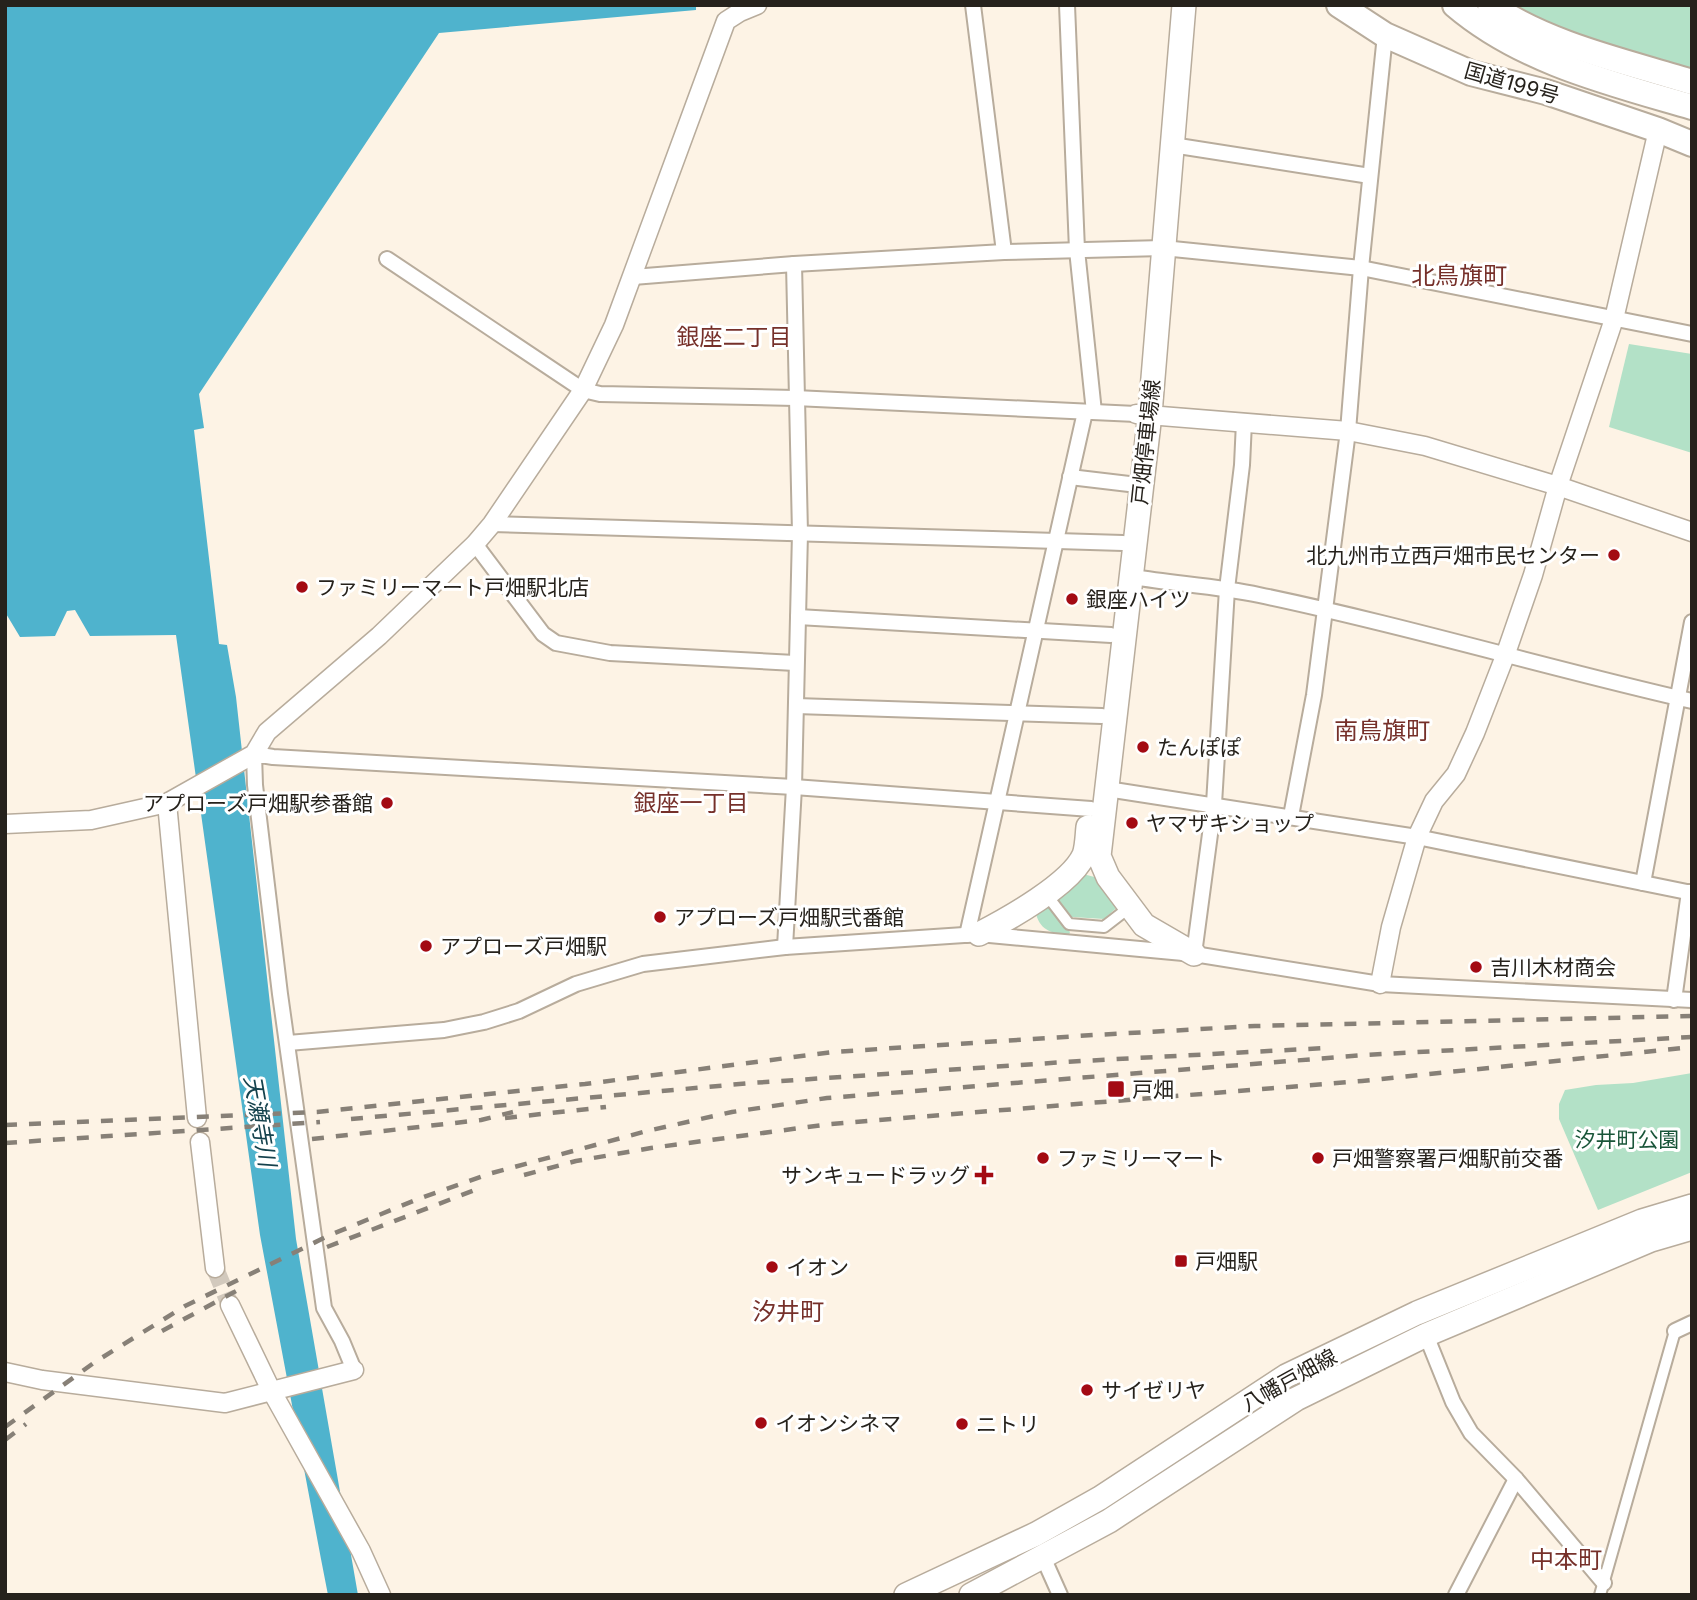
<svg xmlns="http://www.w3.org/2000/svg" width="1697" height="1600" font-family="Inter,'Noto Sans JP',sans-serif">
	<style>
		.green { fill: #b3e1c7 }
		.water { fill: #4fb3cd }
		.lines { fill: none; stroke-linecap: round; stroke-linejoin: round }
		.tertiary-tunnel { stroke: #d2c9bd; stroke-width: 18; stroke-dasharray: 18 9; stroke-linecap: butt }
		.pedestrian-casing { stroke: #b8ac9c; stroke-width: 14 }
		.minor-casing { stroke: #b8ac9c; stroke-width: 18 }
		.tertiary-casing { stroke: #b8ac9c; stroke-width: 21 }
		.primary-casing { stroke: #b8ac9c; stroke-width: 26 }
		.trunk-casing { stroke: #b8ac9c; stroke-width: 28 }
		.pedestrian { stroke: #fff; stroke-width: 10 }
		.minor { stroke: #fff; stroke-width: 14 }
		.tertiary { stroke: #fff; stroke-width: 18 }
		.primary { stroke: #fff; stroke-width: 23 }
		.trunk { stroke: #fff; stroke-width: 24 }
		.rail { stroke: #878077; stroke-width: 4.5; stroke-dasharray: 12 12; stroke-linecap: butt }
		.poi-dot { fill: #a30a13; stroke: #fff; stroke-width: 2.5 }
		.labels { text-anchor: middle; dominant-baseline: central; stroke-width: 6; stroke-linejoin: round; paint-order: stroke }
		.street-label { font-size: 21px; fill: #26221c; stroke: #fff }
		.poi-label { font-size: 21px; fill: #26221c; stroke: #fff; text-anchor: start }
		.park-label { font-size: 21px; fill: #195539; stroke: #fff }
		.neighbourhood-label { font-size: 23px; fill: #76302a; stroke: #fff }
		.water-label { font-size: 23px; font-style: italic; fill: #15424d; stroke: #fff }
		.quarter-label { font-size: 24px; fill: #76302a; stroke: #fff }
	</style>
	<rect width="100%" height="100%" fill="#fdf3e5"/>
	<!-- green -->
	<g class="green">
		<path d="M1510,5h182v67l-124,-39z"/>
		<path d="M1629,344l63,10v99l-83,-26z"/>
		<path d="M1083,874l19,5 20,24 -18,16 -32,-2 -20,-25z"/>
		<path d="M1043,901l27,31 -1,3c-16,-2 -28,-3 -33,-21z"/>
		<path d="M1692,1073v99l-94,38 -39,-91v-15l6,-14 31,-5 37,-2z"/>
	</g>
	<!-- water -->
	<path class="water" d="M5,5h691v5l-257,23 -240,361 5,34 -10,2 25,214 8,1 9,52 60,542 62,356h-30l-7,-36 -61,-324 -84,-600 -86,1 -15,-26 -8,1 -12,25 -35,1 -15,-25z"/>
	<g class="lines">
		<!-- tertiary-tunnel -->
		<path class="tertiary-tunnel" d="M215,1268l15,37"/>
		<!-- pedestrian casing -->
		<g class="pedestrian-casing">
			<g id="pedestrian">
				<path d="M1049,898l20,26 35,3 22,-17"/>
				<path d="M1600,1595l75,-264"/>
			</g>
		</g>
		<!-- minor casing -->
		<g class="minor-casing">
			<g id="minor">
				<path d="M973,5l31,247"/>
				<path d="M1067,5l10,245 17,162"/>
				<path d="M1172,145l198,31"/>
				<path d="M387,259l196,131 17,4 195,4 341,16"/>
				<path d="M633,277l161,-13 210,-12 159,-4 198,20 331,66"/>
				<path d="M1070,477l59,7"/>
				<path d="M492,524l631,19"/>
				<path d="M475,544l68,90 13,9 54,10 185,10"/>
				<path d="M1133,577c42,7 84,9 126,18 145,30 288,73 433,106"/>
				<path d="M798,617l313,18"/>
				<path d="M796,706l306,10"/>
				<path d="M1107,789l310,48 275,56"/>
				<path d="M1291,816l23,-121 34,-264 13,-163 24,-233"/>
				<path d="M1643,883l49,-261"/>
				<path d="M967,935l118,-523"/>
				<path d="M785,947l9,-160 6,-254 -6,-269"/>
				<path d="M1194,954l20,-150 13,-215 15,-124 2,-43"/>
				<path d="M1674,1000l15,-108"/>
				<path d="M288,1043l156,-13 40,-8 35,-11 57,-27 67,-20 142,-17 194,-13 215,20 186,30 312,16"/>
				<path d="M1675,1331l17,-8"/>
				<path d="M1426,1335l27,67 18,31 45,46 88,104"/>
				<path d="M354,1370l-12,-29 -18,-33 -44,-314 -25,-209 -1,-31 19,3 521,30 297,22"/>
				<path d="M1043,1557l17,38"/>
				<path d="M1456,1595l60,-116"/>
			</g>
		</g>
		<!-- tertiary casing -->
		<g class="tertiary-casing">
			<g id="tertiary">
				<path d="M1136,414l212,17 77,15 133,40 134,46"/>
				<path d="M167,803l30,315"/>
				<path d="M5,824l86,-4 76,-17 87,-49 13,-22 112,-96 96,-92 17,-20 91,-134 31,-65 112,-304 14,-9 17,-7"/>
				<path d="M1380,984l11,-57 26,-90 17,-36 22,-27 19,-41 30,-77 28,-81 25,-89 56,-167 44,-189"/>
				<path d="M200,1142l15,126"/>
				<path d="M230,1305l41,85 90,161 20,44"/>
				<path d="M5,1372l37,8 183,23 129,-33"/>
			</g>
		</g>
		<!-- primary casing -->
		<g class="primary-casing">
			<g id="primary">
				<path d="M1184,5l-34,409 -51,442 9,21 36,48 50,29"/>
				<path d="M979,934c29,-15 92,-50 105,-79 3,-8 3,-19 4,-28"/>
				<path d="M906,1595l130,-61 64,-36 186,-122 131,-63 225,-92 50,-15"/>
				<path d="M971,1595l138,-74 187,-122 130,-64 225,-95 41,-12"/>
			</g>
		</g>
		<!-- trunk casing -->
		<g class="trunk-casing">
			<g id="trunk">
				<path d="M1339,5l46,30 86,38 75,19 112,38 34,14"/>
				<path d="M1455,5c67,57 155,78 237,102"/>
				<path d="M1490,5c59,40 134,56 202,77"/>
			</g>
		</g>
		<!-- pedestrian -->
		<use href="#pedestrian" class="pedestrian"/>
		<!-- minor -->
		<use href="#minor" class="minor"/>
		<!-- tertiary -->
		<use href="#tertiary" class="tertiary"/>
		<!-- primary -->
		<use href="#primary" class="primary"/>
		<!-- trunk -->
		<use href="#trunk" class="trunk"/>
		<!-- rail -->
		<g class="rail">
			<path d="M505,1118l101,-11"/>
			<path d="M351,1119l400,-36 330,-22 244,-13"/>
			<path d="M5,1125l312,-13 268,-28 248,-32 261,-17 161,-9 437,-10"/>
			<path d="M312,1139l169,-19 32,-8"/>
			<path d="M5,1143l315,-21"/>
			<path d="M524,1175l52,-14 75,-13 179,-24 532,-43 330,-34"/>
			<path d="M327,1247l153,-59"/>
			<path d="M162,1331l76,-41"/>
			<path d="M5,1427l90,-65 90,-56 145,-71 88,-36 74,-26 155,-42 85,-19 95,-14 538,-43 327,-18"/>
			<path d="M5,1440l21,-16"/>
		</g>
	</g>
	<!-- markers -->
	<g class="poi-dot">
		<circle cx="1614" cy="555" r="7"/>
		<circle cx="302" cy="587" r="7"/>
		<circle cx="1072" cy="599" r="7"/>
		<circle cx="1143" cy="747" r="7"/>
		<circle cx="387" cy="803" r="7"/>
		<circle cx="1132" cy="823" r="7"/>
		<circle cx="660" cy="917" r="7"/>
		<circle cx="426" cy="946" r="7"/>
		<circle cx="1476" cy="967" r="7"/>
		<rect x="1107" y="1080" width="18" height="18" rx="3.5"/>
		<circle cx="1043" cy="1158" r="7"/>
		<circle cx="1318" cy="1158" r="7"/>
		<path d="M980.5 1164.5h7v7h7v7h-7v7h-7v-7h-7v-7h7z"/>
		<rect x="1174" y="1254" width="14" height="14" rx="3.5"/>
		<circle cx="772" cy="1267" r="7"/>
		<circle cx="1087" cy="1390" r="7"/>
		<circle cx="761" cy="1423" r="7"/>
		<circle cx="962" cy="1424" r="7"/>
	</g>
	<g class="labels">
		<!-- street labels -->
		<g class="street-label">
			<text transform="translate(1512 83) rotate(16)">国道199号</text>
			<text transform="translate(1146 442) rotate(-84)">戸畑停車場線</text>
			<text transform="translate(1289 1380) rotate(-29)">八幡戸畑線</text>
		</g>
		<!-- poi labels -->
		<g class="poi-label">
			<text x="1600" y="555" text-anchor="end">北九州市立西戸畑市民センター</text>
			<text x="316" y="587">ファミリーマート戸畑駅北店</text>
			<text x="1086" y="599">銀座ハイツ</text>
			<text x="1157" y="747">たんぽぽ</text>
			<text x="373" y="803" text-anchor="end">アプローズ戸畑駅参番館</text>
			<text x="1146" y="823">ヤマザキショップ</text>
			<text x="674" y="917">アプローズ戸畑駅弐番館</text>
			<text x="440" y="946">アプローズ戸畑駅</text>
			<text x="1490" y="967">吉川木材商会</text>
			<text x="1132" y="1089">戸畑</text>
			<text x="1057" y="1158">ファミリーマート</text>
			<text x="1332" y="1158">戸畑警察署戸畑駅前交番</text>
			<text x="970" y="1175" text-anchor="end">サンキュードラッグ</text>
			<text x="1195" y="1261">戸畑駅</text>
			<text x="786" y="1267">イオン</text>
			<text x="1101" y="1390">サイゼリヤ</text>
			<text x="775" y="1423">イオンシネマ</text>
			<text x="976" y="1424">ニトリ</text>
		</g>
		<!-- park labels -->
		<g class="park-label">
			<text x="1627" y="1139">汐井町公園</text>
		</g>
		<!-- neighbourhood labels -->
		<g class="neighbourhood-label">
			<text x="734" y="337">銀座二丁目</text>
			<text x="691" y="803">銀座一丁目</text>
		</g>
		<!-- water labels -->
		<g class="water-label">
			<text transform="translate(260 1121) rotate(80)">天瀬寺川</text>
		</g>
		<!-- quarter labels -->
		<g class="quarter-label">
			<text x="1459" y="275">北鳥旗町</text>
			<text x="1382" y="730">南鳥旗町</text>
			<text x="788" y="1311">汐井町</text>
			<text x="1566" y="1559">中本町</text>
		</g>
	</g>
	<!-- border -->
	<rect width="1697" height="1600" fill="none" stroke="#26221c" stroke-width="14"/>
</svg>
